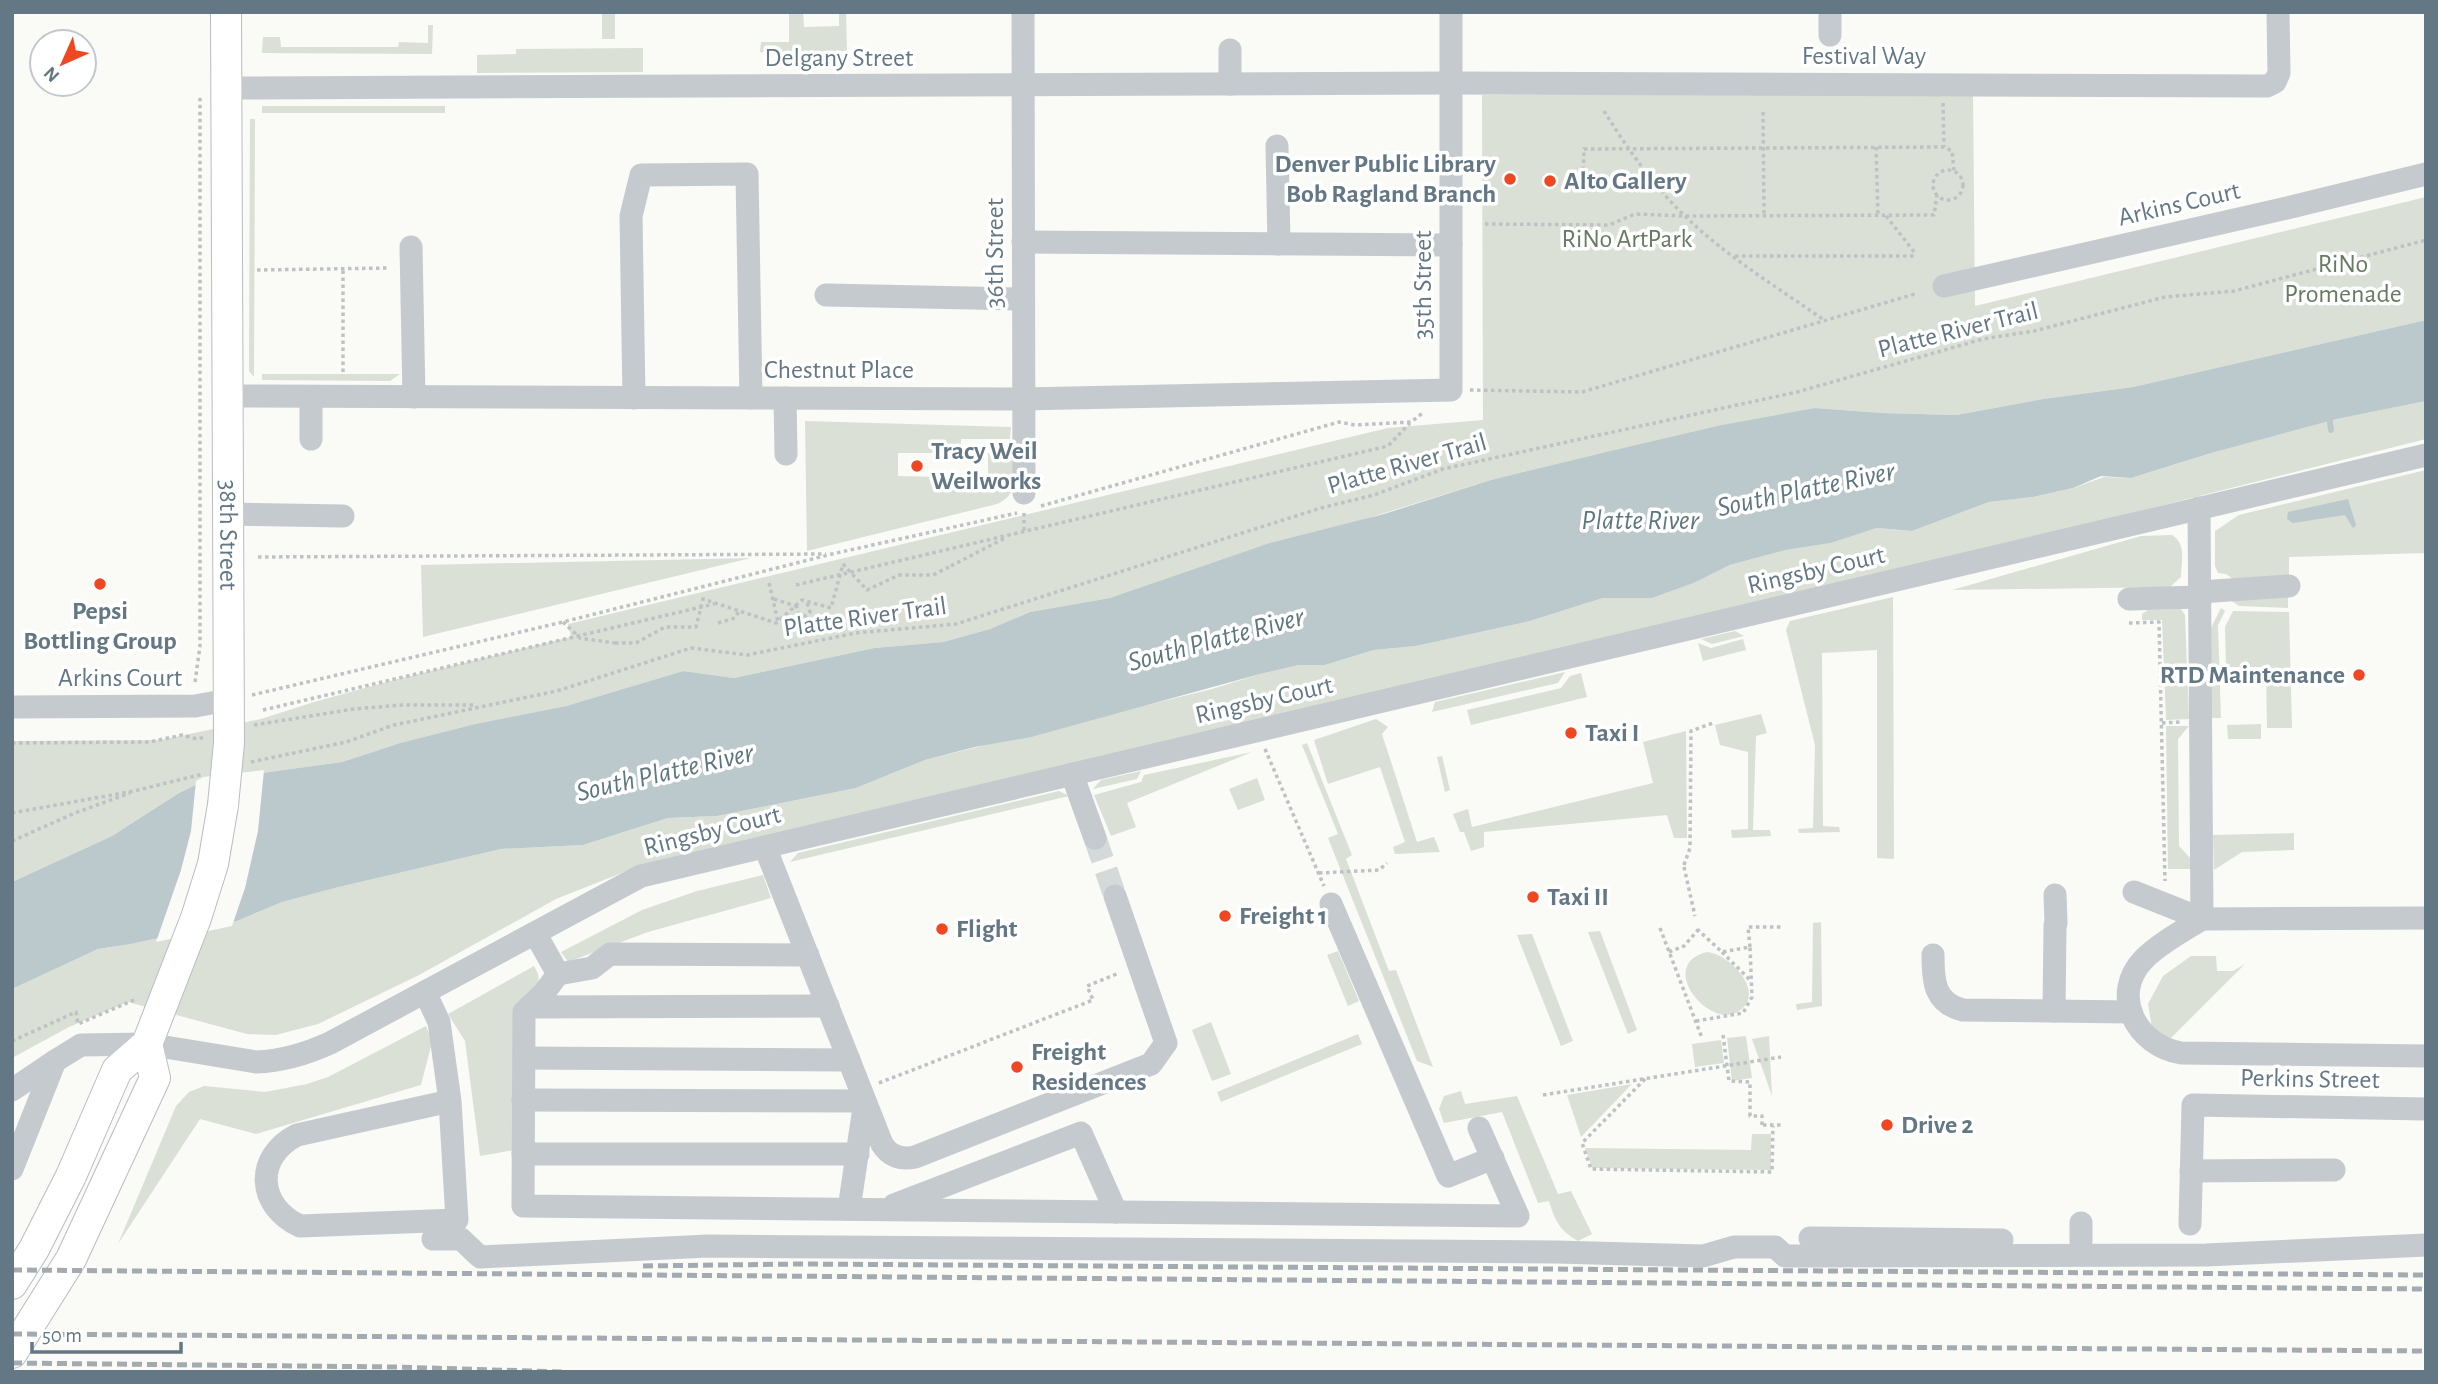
<svg xmlns="http://www.w3.org/2000/svg" width="2438" height="1384" font-family="'Alegreya Sans',sans-serif">
	<style>
		.green { fill: #dae0d6 }
		.water { fill: #bbc9cc }
		.pier { fill: #fafaf7 }
		.lines { fill: none; stroke-linecap: round; stroke-linejoin: round }
		.stream { stroke: #bbc9cc; stroke-width: 6 }
		.minor-tunnel { stroke: #d4d9da; stroke-width: 23; stroke-dasharray: 23 11; stroke-linecap: butt }
		.major-casing { stroke: #b8bdc1; stroke-width: 32 }
		.path { stroke: #bec2c4; stroke-width: 3.5; stroke-dasharray: 3.5 3.5; stroke-linecap: butt }
		.minor { stroke: #c4cacd; stroke-width: 23 }
		.major { stroke: #fff; stroke-width: 30 }
		.rail { stroke: #a3abb1; stroke-width: 5; stroke-dasharray: 10 5; stroke-linecap: butt }
		.major-bridge-casing { stroke: #b8bdc1; stroke-width: 32; stroke-linecap: butt }
		.path-bridge { stroke: #bec2c4; stroke-width: 3.5; stroke-dasharray: 3.5 3.5; stroke-linecap: butt }
		.major-bridge { stroke: #fff; stroke-width: 30 }
		.poi-dot { fill: #ef4722; stroke: #fff; stroke-width: 2.5 }
		.labels { text-anchor: middle; dominant-baseline: central; stroke-width: 7; stroke-linejoin: round; paint-order: stroke }
		.street-label { font-size: 26px; fill: #637784; stroke: #fff }
		.poi-label { font-size: 26px; font-weight: bold; fill: #637784; stroke: #fff; text-anchor: start }
		.park-label { font-size: 26px; fill: #687b62; stroke: #fff }
		.water-label { font-size: 28px; font-style: italic; fill: #5e767e; stroke: #fff }
	</style>
	<rect width="100%" height="100%" fill="#fafaf7"/>
	<!-- green -->
	<g class="green">
		<rect x="602" y="12" width="13" height="27"/>
		<path d="M789,12h14l1,15 35,-1v-14h7l1,39 -87,1 1,-10h28z"/>
		<path d="M428,25h5l-1,29 -170,-1 1,-16h17l1,10h117l1,-5 29,1z"/>
		<path d="M643,48v24l-166,1v-18l39,-1v-5z"/>
		<path d="M1482,95h491l2,211 451,-109v123l-293,67 -90,12 -87,16 -74,-2 -67,-5 -324,72 -381,118 -80,14 -40,17 -47,13 -69,6 -140,30 -51,-7 -117,35 -91,18 -75,19 -58,19 -138,19 -25,12 -67,43 -100,46v-141l149,-1 100,-21 53,-17 80,-22 177,-43 -3,-13 820,-196 95,-8z"/>
		<rect x="262" y="106" width="183" height="7"/>
		<path d="M250,119h5l-1,258 -5,-6z"/>
		<path d="M262,374h138l-10,7 -128,-1z"/>
		<path d="M2426,401v38l-386,97 -1393,327 -91,36 -137,76 -101,49 -42,11 -29,-1 -119,-32 -59,25 -57,31v-69l86,-40 33,-5 106,-23 45,-19 57,-15 162,-38 82,-4 85,-27 49,-2 139,-28 69,-28 287,-71 48,-15 39,-9h26l49,-15 42,-4 114,-25 73,-23h49l42,-15 36,-18 56,-15 45,-7 46,-15 35,3 77,-29 44,-5 40,-9 31,-11 27,1 77,-24 129,-35z"/>
		<path d="M805,421l206,6 -1,12h-49v14h-63v23l41,1 1,5h7v7h41v-36l26,-1c0,23 7,41 -17,52l-190,47z"/>
		<path d="M2426,470v83l-137,4v23l-56,-1 -7,-5 -8,-1 -3,-7v-35l24,-16z"/>
		<path d="M2172,535c15,9 9,27 9,42l-11,10 -218,3 189,-54z"/>
		<path d="M751,558l-328,79 -2,-72z"/>
		<path d="M2288,595v13l-49,-2 -7,-5z"/>
		<path d="M1893,597l1,262 -17,-1v-208l-55,3 1,173 16,1 1,5 -41,1 -1,-4 15,-1 2,-83 -29,-115 4,-9z"/>
		<path d="M2221,608l4,3 -7,14 3,93h-10l-2,-86z"/>
		<path d="M2181,609l4,6 4,104 -23,1 -4,-100h-20v-6l6,-4z"/>
		<path d="M2233,611l56,1 3,116h-25l-1,-61h-40l-1,-40z"/>
		<path d="M1735,631l9,5 -32,8 -11,-5z"/>
		<path d="M1743,639l3,11 -43,11 -5,-18 13,5z"/>
		<path d="M1565,672l-7,11 -126,29 3,-10z"/>
		<path d="M1581,673l6,24 -116,28 -4,-15 94,-22 9,-12z"/>
		<path d="M1761,714l6,19 -11,3 -3,94h17l1,6 -39,2 -1,-8 17,-1v-77l-28,-7 -5,-20z"/>
		<path d="M1376,719l12,8 -6,7 35,108 17,-5 6,15 -45,2 -2,-7 12,-5 -25,-75 -52,17 -14,-44z"/>
		<path d="M2261,724v15h-33l-1,-14z"/>
		<path d="M2166,726h23l-11,13 1,107 12,13v10h-23z"/>
		<path d="M1686,731l1,107h-13l-7,-23 -183,17v15l-13,4 -7,-19h-4l-7,-18 15,-5 4,18 181,-44 -10,-41z"/>
		<path d="M1307,743l45,112 -6,4 43,112 7,-1 37,97 -16,-6 -89,-223 10,-4 -36,-89z"/>
		<path d="M1252,752l-125,51 9,24 -25,9 -17,-41 47,-13 3,-7z"/>
		<path d="M1442,756l8,34 -5,2 -8,-35z"/>
		<path d="M1141,771l-4,8 -44,10 8,-9z"/>
		<path d="M1257,778l8,22 -27,10 -9,-21z"/>
		<path d="M1059,791l10,5 -279,66 8,-9z"/>
		<path d="M2294,833v17l-52,2 -28,18 -1,-35z"/>
		<path d="M763,875l8,23 -123,34 -80,30 -7,-10 81,-42 55,-19z"/>
		<path d="M1821,922l1,84 -25,4 -1,-6 16,-2 1,-79z"/>
		<path d="M1600,931l37,99 -9,4 -40,-102z"/>
		<path d="M1532,934l41,107 -12,5 -44,-111z"/>
		<path d="M1338,951l21,50 -11,5 -21,-51z"/>
		<path d="M1707,952c24,2 63,45 28,61 -29,13 -78,-49 -28,-61z"/>
		<path d="M2191,956h25l1,15h16l12,-7 -76,76 -16,-6 -5,-30 15,-28z"/>
		<path d="M534,966l4,8 1,8 -24,168 -35,6 -15,-115 -17,-27z"/>
		<path d="M1211,1022l20,52 -19,7 -20,-51z"/>
		<path d="M426,1026l6,16 -11,43 -165,49 -56,-15 -82,125 58,-138 13,-14 15,-6 61,6 42,-8 21,-7z"/>
		<path d="M1358,1034l4,10 -141,58 -4,-10z"/>
		<path d="M1746,1036l6,42 -20,3 -5,-43z"/>
		<path d="M1769,1036l3,60 -20,-57z"/>
		<path d="M1721,1040l3,23 -29,4 -3,-23z"/>
		<path d="M1632,1084l-51,53 -14,-42z"/>
		<path d="M1461,1091l4,13 52,-8 41,98 13,-3 21,43 -14,7c-18,-10 -23,-20 -29,-40l-11,2 -36,-91 -58,11 -5,-14 5,-13z"/>
		<path d="M1752,1134h19v36l-179,-2 -7,-20 166,2z"/>
	</g>
	<!-- water -->
	<g class="water">
		<path d="M2426,320v81l-89,18 -129,35 -77,24 -30,-2 -28,12 -40,9 -44,5 -77,29 -35,-3 -46,15 -45,7 -56,15 -36,18 -42,15h-49l-73,23 -114,25 -42,4 -49,15h-26l-39,9 -229,63 -56,10 -50,13 -69,28 -139,28 -49,2 -85,27 -82,4 -162,38 -57,15 -45,19 -106,23 -33,5 -86,40v-107l100,-46 67,-43 25,-12 138,-19 58,-19 75,-19 91,-18 117,-35 51,7 140,-30 69,-6 47,-13 40,-17 80,-14 160,-55 114,-29 107,-34 124,-30 107,-25 93,-17 67,5 74,2 87,-16 90,-12z"/>
		<path d="M2348,499l8,26 -3,3 -8,-13 -52,8 -6,-4 1,-7z"/>
	</g>
	<!-- pier -->
	<path class="pier" d="M264,770l-6,61 -13,57 -13,38 -76,16 25,-72 10,-39 5,-50 7,-4z"/>
	<g class="lines">
		<!-- stream -->
		<path class="stream" d="M2329,415l2,15"/>
		<!-- minor-tunnel -->
		<path class="minor-tunnel" d="M1095,838l20,58"/>
		<!-- major casing -->
		<g class="major-casing">
			<g id="major">
				<path id="s1" d="M226,12l3,731"/>
				<path d="M12,1284l22,-35 37,-73 46,-106 30,-26 49,-126 17,-54 10,-59"/>
				<path d="M12,1353l59,-94 84,-181 -8,-34"/>
			</g>
		</g>
		<!-- path -->
		<g class="path">
			<path d="M1943,103l1,44"/>
			<path d="M1604,111c23,37 51,77 82,106 41,40 91,70 138,103"/>
			<path d="M1763,112l1,103"/>
			<path d="M1876,147l2,68"/>
			<circle cx="1948" cy="185" r="15"/>
			<path d="M1583,184l1,-35 360,-2 8,4 2,20"/>
			<path d="M1886,216l29,37"/>
			<path d="M1485,224l124,1 26,-11 50,2 249,-1 3,-20"/>
			<path d="M1735,256h180"/>
			<path d="M257,270l131,-2"/>
			<path d="M343,372v-103"/>
			<path d="M1470,390l112,2 333,-98"/>
			<path d="M1041,506l298,-84 16,3 56,-3 13,-10"/>
			<path d="M1024,513v18"/>
			<path d="M258,557l568,-3"/>
			<path d="M951,566l54,-28"/>
			<path d="M769,583l9,39"/>
			<path d="M796,585l592,-139 22,-23"/>
			<path d="M774,599l21,7"/>
			<path d="M796,605l3,9 6,2 5,-4 -3,-10"/>
			<path d="M563,622l17,16 35,5"/>
			<path d="M718,623l17,-5 4,-7"/>
			<path d="M2129,623l30,-1 6,259"/>
			<path d="M195,682l5,-36v-551"/>
			<path d="M252,695l311,-73 269,-68 185,-41"/>
			<path d="M263,710l451,-106"/>
			<path d="M2162,723l18,-1"/>
			<path d="M254,725l100,-16 48,-4h73"/>
			<path d="M12,743l138,-1 32,-7 15,4 8,-2"/>
			<path d="M1265,749l59,137"/>
			<path d="M251,762l95,-20 48,-17 163,-34 134,-43 56,7 109,-22 100,-9 365,-116 53,-13 69,-26 354,-77 186,-53 51,-8 131,-34 69,-6 192,-51"/>
			<path d="M12,813l122,-22 69,-17"/>
			<path d="M12,841l63,-28 55,-20"/>
			<path d="M1684,865l6,-17 1,-117 22,-8"/>
			<path d="M1684,867l11,49"/>
			<path d="M1319,873l60,-3 8,-7"/>
			<path d="M1660,928l42,110"/>
			<path d="M1750,947l-2,-20h34"/>
			<path d="M1669,952l15,-6 14,-16"/>
			<path d="M1722,952l28,28"/>
			<path d="M1696,1021l47,-8 9,-16 -2,-50 -28,5 -24,-22 -1,-4"/>
			<path d="M1723,1035l6,46 21,1v34h12v9"/>
			<path d="M12,1041l64,-29 2,12 56,-24"/>
			<path d="M1645,1079l-63,64 9,26 181,3 1,-46"/>
			<path d="M879,1083l214,-83 -6,-14 32,-13"/>
			<path d="M1543,1095l238,-38"/>
			<path d="M1763,1125h18"/>
		</g>
		<!-- minor -->
		<g class="minor">
			<path d="M1023,12l1,481"/>
			<path d="M1830,12v23"/>
			<path d="M1230,50v34"/>
			<path d="M227,88l1224,-5 816,3 8,-4 4,-9 -1,-61"/>
			<path d="M1277,146l2,98"/>
			<path d="M1023,242l428,3"/>
			<path d="M411,247l3,150"/>
			<path d="M1944,286l347,-79 135,-33"/>
			<path d="M826,295l197,4"/>
			<path d="M227,396l796,3 428,-9v-378"/>
			<path d="M634,398l-3,-182 10,-41 106,-1 4,224"/>
			<path d="M785,398l1,56"/>
			<path d="M311,439v-42"/>
			<path d="M2199,508l3,411"/>
			<path d="M227,514l116,2"/>
			<path d="M2200,592l89,-6"/>
			<path d="M2129,599l71,-2"/>
			<path d="M12,707l183,-1 33,-6"/>
			<path d="M1072,774l23,64"/>
			<path d="M765,847l117,297c7,12 19,16 33,13l236,-93 15,-21 -51,-147"/>
			<path d="M2134,892l68,27 224,-1"/>
			<path d="M2055,895l1,28"/>
			<path d="M1331,904l117,272 45,-18"/>
			<path d="M2202,919c-19,12 -42,24 -58,40 -35,36 -7,87 37,94l245,3"/>
			<path d="M535,933l23,41"/>
			<path d="M808,955l-198,-1 -18,14 -34,6 -14,19 -20,19 -1,194 995,10 -39,-88"/>
			<path d="M1933,955c0,26 1,48 30,55l168,2"/>
			<path d="M425,992l14,30 11,79 7,119 -157,6c-43,-20 -46,-69 -3,-91l153,-34"/>
			<path d="M529,1007l299,-1"/>
			<path d="M2054,1011l1,-85"/>
			<path d="M524,1058l325,2"/>
			<path d="M12,1090l43,-29"/>
			<path d="M523,1100l342,1 -16,108"/>
			<path d="M523,1154h335"/>
			<path d="M12,1169l43,-108 26,-16 66,-1 109,18c27,-1 50,-8 74,-19l311,-167 1785,-421"/>
			<path d="M2191,1171l143,-1"/>
			<path d="M894,1205l187,-72 35,79"/>
			<path d="M2190,1224l3,-119 233,4"/>
			<path d="M1810,1238l192,2"/>
			<path d="M433,1239h28l19,18 228,-11 848,6 147,4 31,-9h41l10,9 421,-1 220,-10"/>
			<path d="M2081,1241v-18"/>
		</g>
		<!-- major -->
		<use href="#major" class="major"/>
		<!-- rail -->
		<g class="rail">
			<path d="M643,1266l159,-2 1624,11"/>
			<path d="M12,1270l2414,19"/>
			<path d="M12,1334l2414,17"/>
			<path d="M12,1363l382,4 170,5"/>
		</g>
		<!-- major-bridge casing -->
		<g class="major-bridge-casing">
			<path id="major-bridge" d="M223,805l6,-62"/>
		</g>
		<!-- path-bridge -->
		<g class="path-bridge">
			<path d="M843,564l24,26 32,-15h34l18,-9"/>
			<path d="M615,643h21l29,-16h31l7,-28 73,24 26,-23 29,8 12,-44"/>
		</g>
		<!-- major-bridge -->
		<use href="#major-bridge" class="major-bridge"/>
	</g>
	<!-- markers -->
	<g class="poi-dot">
		<circle cx="1510" cy="179" r="7"/>
		<circle cx="1550" cy="181" r="7"/>
		<circle cx="917" cy="466" r="7"/>
		<circle cx="100" cy="584" r="7"/>
		<circle cx="2359" cy="675" r="7"/>
		<circle cx="1571" cy="733" r="7"/>
		<circle cx="1533" cy="897" r="7"/>
		<circle cx="1225" cy="916" r="7"/>
		<circle cx="942" cy="929" r="7"/>
		<circle cx="1017" cy="1067" r="7"/>
		<circle cx="1887" cy="1125" r="7"/>
	</g>
	<g class="labels">
		<!-- street labels -->
		<g class="street-label">
			<text x="1864" y="56">Festival Way</text>
			<text x="839" y="58">Delgany Street</text>
			<text transform="translate(2179 204) rotate(-13)">Arkins Court</text>
			<text transform="translate(995 253) rotate(-90)">36th Street</text>
			<text transform="translate(1423 285) rotate(-90)">35th Street</text>
			<text transform="translate(1958 330) rotate(-14)">Platte River Trail</text>
			<text x="839" y="370">Chestnut Place</text>
			<text transform="translate(1407 464) rotate(-16)">Platte River Trail</text>
			<text stroke="none"><textPath href="#s1" startOffset="523">38th Street</textPath></text>
			<text transform="translate(1816 570) rotate(-13)">Ringsby Court</text>
			<text transform="translate(865 617) rotate(-8)">Platte River Trail</text>
			<text x="120" y="678">Arkins Court</text>
			<text transform="translate(1264 700) rotate(-13)">Ringsby Court</text>
			<text transform="translate(712 831) rotate(-14)">Ringsby Court</text>
			<text transform="translate(2310 1079) rotate(1)">Perkins Street</text>
		</g>
		<!-- poi labels -->
		<g class="poi-label">
			<text x="1496" y="164" text-anchor="end">Denver Public Library<tspan x="1496" dy="30">Bob Ragland Branch</tspan></text>
			<text x="1564" y="181">Alto Gallery</text>
			<text x="931" y="451">Tracy Weil<tspan x="931" dy="30">Weilworks</tspan></text>
			<text x="100" y="611" text-anchor="middle">Pepsi<tspan x="100" dy="30">Bottling Group</tspan></text>
			<text x="2345" y="675" text-anchor="end">RTD Maintenance</text>
			<text x="1585" y="733">Taxi I</text>
			<text x="1547" y="897">Taxi II</text>
			<text x="1239" y="916">Freight 1</text>
			<text x="956" y="929">Flight</text>
			<text x="1031" y="1052">Freight<tspan x="1031" dy="30">Residences</tspan></text>
			<text x="1901" y="1125">Drive 2</text>
		</g>
		<!-- park labels -->
		<g class="park-label">
			<text x="1627" y="239">RiNo ArtPark</text>
			<text x="2343" y="264">RiNo<tspan x="2343" dy="30">Promenade</tspan></text>
		</g>
		<!-- water labels -->
		<g class="water-label">
			<text transform="translate(1806 490) rotate(-12)">South Platte River</text>
			<text x="1640" y="521">Platte River</text>
			<text transform="translate(1216 640) rotate(-15)">South Platte River</text>
			<text transform="translate(665 773) rotate(-13)">South Platte River</text>
		</g>
	</g>
	<!-- border -->
	<rect width="2438" height="1384" fill="none" stroke="#637784" stroke-width="28"/>
	<!-- north arrow -->
	<g transform="translate(63 63) rotate(225)"><circle r="33" fill="#ffffff" stroke="#c1c9ce" stroke-width="2"/>
	<path d="M0-5L12 26L0 18L-12 26Z" fill="#ef4722"/>
	<text y="-10" font-size="19" font-weight="bold" text-anchor="middle" fill="#637784">N</text>
	</g>
	<!-- scale -->
	<path d="M32 1342v10h149v-10" fill="none" stroke="#637784" stroke-width="3.5"/>
	<text x="42" y="1342" font-size="21" fill="#637784" stroke="#ffffff" stroke-width="5" paint-order="stroke">50 m</text>
</svg>
